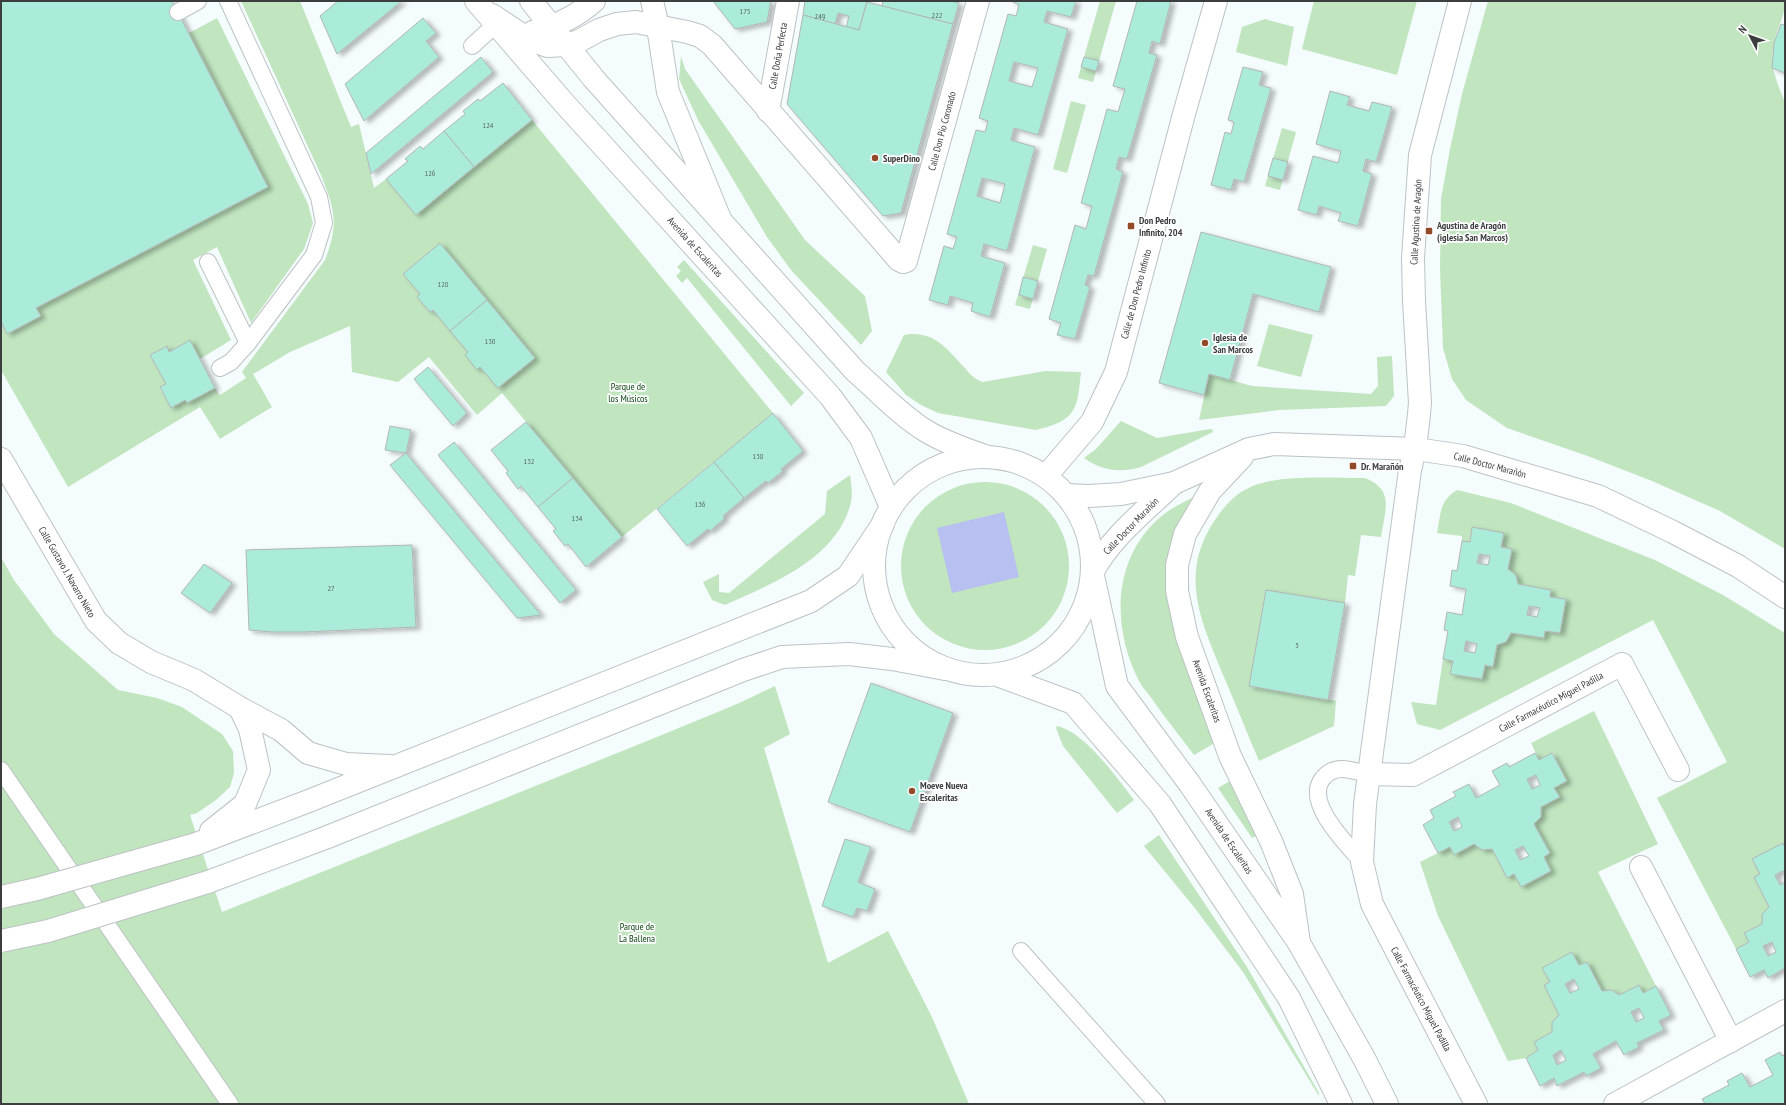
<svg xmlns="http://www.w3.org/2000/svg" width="1786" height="1105" font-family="'PT Sans Narrow',sans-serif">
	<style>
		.green { fill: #c0e5bf; fill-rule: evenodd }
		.water { fill: #b7c0f0 }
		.building { fill: #abebda; stroke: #b1b6b5; fill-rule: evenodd; filter: url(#shadow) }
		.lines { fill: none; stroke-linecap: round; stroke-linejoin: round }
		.service-casing { stroke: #bcc2c3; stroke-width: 18 }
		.minor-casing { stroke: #bcc2c3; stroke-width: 24 }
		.tertiary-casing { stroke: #bcc2c3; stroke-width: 24 }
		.service { stroke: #fff; stroke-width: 16 }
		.minor { stroke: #fff; stroke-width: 22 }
		.tertiary { stroke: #fff; stroke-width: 22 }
		.minor-bridge-casing { stroke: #bcc2c3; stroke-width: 24; stroke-linecap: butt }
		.minor-bridge { stroke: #fff; stroke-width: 22 }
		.poi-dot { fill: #914927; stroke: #fff; stroke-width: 1.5 }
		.labels { text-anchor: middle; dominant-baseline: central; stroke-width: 3.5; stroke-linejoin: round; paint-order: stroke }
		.number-label { font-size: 8px; fill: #576865 }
		.street-label { font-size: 10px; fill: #3b3d3e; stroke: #fff }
		.poi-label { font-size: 10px; font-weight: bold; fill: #3b3d3e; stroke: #fff; text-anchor: start }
		.park-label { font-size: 10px; fill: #0d4411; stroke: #fff }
	</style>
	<defs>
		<filter id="shadow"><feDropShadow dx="4.5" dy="2.5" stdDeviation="2" flood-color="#0004"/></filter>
	</defs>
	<rect width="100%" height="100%" fill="#f5fcfd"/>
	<!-- green -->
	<g class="green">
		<path d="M241,1h59l51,126 8,-3 15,64 12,-9 30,36 116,-95 241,293 -151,124 -120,-144 -25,22 -48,-58 -31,25 -46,-10 -2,-46 -60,26 -37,22 19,33 -52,32 -20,-32 -132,80 -67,-117v-49l7,13 32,-18 -4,-8 232,-121 -79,-154 28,-15 91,186 5,19 -9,26 -53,74 -34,-76 -24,13 38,80 -31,19 -11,-18 -20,11 -3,-6 -16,10 16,28 -6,4 11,20 14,-8 2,3 28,-15 5,7 26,-17 -4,-6 83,-112c14,-36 10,-50 -4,-85zM440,243l95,115 -37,30 -18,-21 -3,2 -12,-14 3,-3 -35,-42 -3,2 -13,-15 3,-3 -17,-20z"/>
		<path d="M1100,1h16l-23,81 -15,-4z"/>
		<path d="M1314,1h103l-20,74 -95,-26z"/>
		<path d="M1488,1h297c0,15 -8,27 -11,42 -5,25 3,38 11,60v446l-65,-38 -68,-30 -67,-26 -78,-27 -41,-28 -14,-21 -9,-31 -3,-80 1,-69 9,-50 12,-55z"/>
		<path d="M1265,19l29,8 -7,39 -51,-14 6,-25z"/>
		<path d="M681,56l4,13 120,171 60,56 7,35 -11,14 -70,-75 -24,-33 -69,-117 -19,-41z"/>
		<path d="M1071,101l15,4 -19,68 -14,-4z"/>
		<path d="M1282,128l14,4 -16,58 -15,-4z"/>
		<path d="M1033,245l14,4 -17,60 -15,-4z"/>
		<path d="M684,260l120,133 -13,13 -104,-128 -5,5 -6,-7 5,-5 -4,-4z"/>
		<path d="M1269,324l44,11 -12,42 -44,-11z"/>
		<path d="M911,334c25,-1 37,16 53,33 6,7 10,12 19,15l62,-11 36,1c-4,38 -4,48 -45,58l-98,-17 -17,-8 -15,-10 -20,-23 18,-37z"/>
		<path d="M1392,356l2,40 -8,10 -107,4 -80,10 10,-46 43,12 119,8 7,-8 -1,-29z"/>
		<path d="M1121,421l36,17 53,-9h2l1,3 -72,35c-21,6 -39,4 -57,-9l12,-9z"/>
		<path d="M850,475c1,8 3,19 1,27 -13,56 -79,82 -126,103l-13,-5 -9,-18 16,-8v18l10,1 96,-79 2,-23z"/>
		<path d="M1365,478c30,12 20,32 16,59l-20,-2 -6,41 -7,-1 -3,28 -79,-13 -16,96 86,15 -2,25 -75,35c-12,-28 -23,-56 -35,-84 -23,-56 -47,-104 -7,-160 12,-17 25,-29 45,-34 28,-8 72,-5 103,-5z"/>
		<circle cx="985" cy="566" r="84"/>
		<path d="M1457,490l54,13 144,57 68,35 62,38v215l-25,26 -6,3 15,30 -7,7v10l-18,9 5,9 -13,7 -79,-151 70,-36 -74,-142 -213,110 -23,-6 -6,-22 25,3 7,-46 10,2 -3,13 32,5 3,-14 8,1 4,-21 9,-3 5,-9 33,5 1,-7 15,2 6,-34 -16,-2 1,-7 -33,-6 -2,-9 -8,-6 4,-20 -11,-2 3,-14 -32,-6 -2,15 -8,-1v-5l-25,-3c4,-19 2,-32 20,-43z"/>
		<path d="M1200,494l-25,52 43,195 -24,14c-14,-19 -29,-37 -42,-56 -4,-6 -9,-11 -13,-18 -28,-55 -27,-125 24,-166 11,-9 25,-15 37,-21z"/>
		<path d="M1,557l13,23 40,54 64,56 39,8 25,9 40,27 11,17 1,22 -4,14 -14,13 -19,13 -7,2 32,97 435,-175 80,-33 38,-18 15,48 -26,14 64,215 60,-32 44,86 37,87h-968z"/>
		<path d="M1594,711l64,133 -60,28 58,114 -13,7 -4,-8 -20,10 -7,-5 -10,1 -15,-29 -8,3 -7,-13 -30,16 8,14 -6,3 15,30 -7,7v10l-18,10 4,8 -12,8 -18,3 -70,-145 -18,-54 30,-15 4,8 20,-11 8,6 10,-1 15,28 7,-3 7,13 30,-16 -7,-14 6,-4 -16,-29 7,-7v-10l18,-10 -5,-9 13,-7 -14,-28 -14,7 -8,-17z"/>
		<path d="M1057,726c28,6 60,52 77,74l-17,13 -54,-67 -7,-18z"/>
		<path d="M1230,781l26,55 -4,2 -34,-50z"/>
		<path d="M1159,835l88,132 72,126v3l-76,-124 -49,-65 -50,-61z"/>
	</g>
	<!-- water -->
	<path class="water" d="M1004,512l15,65 -67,16 -15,-65z"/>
	<!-- building -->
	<g class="building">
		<path d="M1,1h171l96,186 -232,121 5,8 -34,18 -6,-13z"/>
		<path d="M338,1h64l-65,53 -17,-38z"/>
		<path d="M713,1h58l-4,21 -32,7z"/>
		<path d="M805,1h59l3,1 -8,28 -13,-3 3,-11 -11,-3 -3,11 -32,-9z"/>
		<path d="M883,1h68l8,2 -6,21 -71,-18z"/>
		<path d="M1011,1h65l-5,16 -24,-6 -3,11 24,7 -30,106 -24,-7 -3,12 24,7 -28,104 -23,-7 -3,12 24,7 -15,54 -19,-6 2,-8 -23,-7 -2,9 -19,-5 15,-54 9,3 4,-12 -10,-3 29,-104 9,2 3,-11 -9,-3 29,-104 8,2 3,-11zM1014,62l24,6 -6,19 -23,-6zM982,178l23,6 -5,19 -23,-7z"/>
		<path d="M1137,1h34l-11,43 -8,-3 -3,12 8,2 -30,104 -8,-2 -3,12 7,3 -29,104 -6,-1 -3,10 5,2 -15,52 -18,-4 4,-12 -12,-4 26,-94 11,4 6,-23 -11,-3 26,-94 11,3 7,-23 -12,-3z"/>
		<path d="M867,2l86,22 -52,189 -18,3 -96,-112 16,-89 56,15z"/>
		<path d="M423,18l13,15 -10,8 13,16 -75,64 -19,-37z"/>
		<path d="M1781,24l4,1v48l-13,-5 2,-25z"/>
		<path d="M481,57l12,15 -122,102 -5,-21z"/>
		<path d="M1084,57l15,4 -3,10 -15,-4z"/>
		<path d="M1243,67l20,5 -4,13 12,3 -27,94 -10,-3 -3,11 -20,-5 14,-53 6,2 3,-12 -6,-2z"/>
		<path d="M503,83l29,37 -58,47 -30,-36 21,-17 -2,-3 15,-12 2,2z"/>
		<path d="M1330,91l20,6 -3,8 22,6 3,-9 20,5 -16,55 -10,-3 -3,12 9,3 -14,52 -20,-5 3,-8 -22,-7 -2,9 -19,-5 15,-54 25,7 3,-12 -25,-7z"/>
		<path d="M444,131l30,36 -58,48 -30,-36 22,-18 -3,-2 15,-13 3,3z"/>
		<path d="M1273,158l15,4 -5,18 -15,-4z"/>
		<path d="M1201,232l130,35 -12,45 -66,-18 -23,86 -21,-6 -5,21 -45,-12z"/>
		<path d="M440,243l47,57 -37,31 -17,-21 -3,2 -13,-15 3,-3 -17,-20z"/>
		<path d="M1023,277l15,4 -5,18 -14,-4z"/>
		<path d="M487,300l48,58 -37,30 -18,-21 -3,3 -12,-15 3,-3 -18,-21z"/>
		<path d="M190,340l25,48 -28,15 -2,-3 -14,8 -11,-21 6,-3 -16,-29 17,-9 2,6z"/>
		<path d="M428,367l39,46 -14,13 -39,-47z"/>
		<path d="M773,413l30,38 -22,18 2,2 -15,12 -2,-2 -22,17 -30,-36z"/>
		<path d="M526,422l47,56 -35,29 -17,-21 -3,3 -12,-16 2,-2 -17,-21z"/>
		<path d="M390,426l21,4 -5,23 -21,-3z"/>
		<path d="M454,442l122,148 -16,13 -122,-148z"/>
		<path d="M406,453l135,162 -24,3 -127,-153z"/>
		<path d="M714,462l30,36 -21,18 2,2 -15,13 -2,-2 -21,17 -30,-37z"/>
		<path d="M573,478l49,59 -36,30 -18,-23 -3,2 -12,-15 3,-2 -18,-22z"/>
		<path d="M1472,527l32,6 -3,14 11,2 -4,20 8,6 2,9 33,6 -1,7 16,2 -6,34 -15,-2 -1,7 -33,-5 -5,9 -9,3 -4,22 -8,-2 -3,14 -32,-5 3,-13 -10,-2 5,-28 -4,-1 3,-18 15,3 4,-26 -16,-3 2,-16 5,1 5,-30 8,1zM1479,554l11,2 -2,9 -11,-2zM1529,606l11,2 -3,9 -10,-2zM1466,641l11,3 -2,9 -11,-2z"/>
		<path d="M412,545l4,82 -112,5h-32l-23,-2 -3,-80z"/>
		<path d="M204,564l28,19 -22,30 -29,-20z"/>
		<path d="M1266,590l79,13 -17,97 -79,-14z"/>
		<path d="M871,683l82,30 -43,119 -82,-30z"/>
		<path d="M1535,753l4,7 13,-7 15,28 -13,7 6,9 -19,10v10l-7,7 16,29 -6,4 7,14 -30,16 -7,-13 -7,4 -15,-29 -10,1 -8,-6 -20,11 -4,-8 -12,6 -15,-28 11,-7 -4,-8 26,-14 -3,-4 16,-8 7,14 24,-13 -8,-14 15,-8 2,4zM1536,775l4,10 -8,4 -5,-10zM1458,817l4,10 -8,4 -5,-9zM1523,846l6,10 -9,4 -5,-10z"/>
		<path d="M845,839l26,8 -13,35 17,7 -8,22 -10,-3 -4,9 -31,-11z"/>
		<path d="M1783,843l2,5v26l-2,-3 -8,4 5,10 5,-3v86l-17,10 -4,-8 -14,7 -14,-28 13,-7 -5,-9 18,-9v-10l7,-7 -15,-30 6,-3 -8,-15zM1772,942l4,10 -8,4 -5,-10z"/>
		<path d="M1572,952l7,13 8,-3 15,29 10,-1 7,5 20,-10 4,8 13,-7 15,29 -12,6 5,9 -27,13 2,4 -15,8 -8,-14 -23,13 8,14 -15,8 -2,-4 -27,14 -3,-8 -14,8 -14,-28 12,-8 -4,-8 18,-10v-10l7,-7 -15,-30 6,-3 -8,-14zM1574,979l5,10 -9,4 -5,-9zM1639,1008l5,10 -8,4 -5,-10zM1561,1050l5,10 -9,5 -4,-10z"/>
		<path d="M1780,1052l2,4 3,-1v49h-80l-3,-5 27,-14 -2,-4 15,-8 8,14 23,-12 -8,-15z"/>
	</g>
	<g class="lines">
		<!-- service casing -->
		<g class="service-casing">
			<g id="service">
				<path d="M178,12l20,-11"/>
				<path d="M472,46l24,-22"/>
				<path d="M208,262l40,81"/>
				<path d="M220,368l11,-6 17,-19 66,-88 10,-32 -5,-26 -91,-196"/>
				<path d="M1,770l229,334"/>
				<path d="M1362,862c-15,-18 -59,-60 -39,-84 5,-6 11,-9 19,-9 9,0 19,4 27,5"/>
				<path d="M1021,951l136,153"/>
			</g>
		</g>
		<!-- minor casing -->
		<g class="minor-casing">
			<g id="minor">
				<path d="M652,1l6,26 10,65 52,127"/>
				<path d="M1460,1l-40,154 -7,103 1,43 6,102c-2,23 -4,45 -10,67l-45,334 -3,58 10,42 104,200"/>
				<path d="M492,15l30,20 14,7 12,4 19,-1 12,-4 20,-11 18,-6 19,-2 51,10 13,4 12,9 187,215 4,2 3,-1 72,-260"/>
				<path d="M533,32c24,-6 43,-15 61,-31"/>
				<path d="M768,111l20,-110"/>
				<path d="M1242,457l-32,34 -25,43 -8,31v26l10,46 43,119 41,85 21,53 7,49"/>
				<path d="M1,459l95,162 23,22 32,19 43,18 46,28 41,22 27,23 38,11 43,2"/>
				<path d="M1066,495l23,1 32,-2 53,-11 75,-34 25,-5 142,5 47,7 135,40 75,36 65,34 47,31"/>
				<path d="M1092,573c19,-36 53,-62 82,-90"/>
				<path d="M1369,774l44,1 209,-111 56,106"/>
				<path d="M211,831l34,-27 14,-34 -9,-41 -10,-21"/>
				<path d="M196,844l110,-42 505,-201 37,-25 35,-52"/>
				<path d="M1641,867l90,174"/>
				<path d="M208,882l117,-44 418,-168 39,-13 67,-3 43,5 53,10"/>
				<path d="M1615,1104l170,-93"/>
			</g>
		</g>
		<!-- tertiary casing -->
		<g class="tertiary-casing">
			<g id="tertiary">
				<path d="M476,1l88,102 266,293 31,42 30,69"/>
				<path d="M531,1l63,78 261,292c23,20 45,44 71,60 18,11 39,18 59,25"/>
				<circle cx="983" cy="566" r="109"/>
				<path d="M1046,476l46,-54 24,-50 68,-258 32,-113"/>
				<path d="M1094,580l23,106 72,97 110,160 66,117 22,44"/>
				<path d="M997,675l76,28 87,101 129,194 52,106"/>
			</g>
		</g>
		<!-- service -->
		<use href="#service" class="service"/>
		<!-- minor -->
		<use href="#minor" class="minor"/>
		<!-- tertiary -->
		<use href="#tertiary" class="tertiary"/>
		<!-- minor-bridge casing -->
		<g class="minor-bridge-casing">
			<g id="minor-bridge">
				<path d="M1,897l36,-8 159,-45"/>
				<path d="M1,941l47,-10 160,-49"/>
			</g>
		</g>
		<!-- minor-bridge -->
		<use href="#minor-bridge" class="minor-bridge"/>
	</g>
	<!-- markers -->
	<g class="poi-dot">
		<circle cx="875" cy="158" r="4"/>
		<rect x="1127" y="222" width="8" height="8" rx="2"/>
		<rect x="1425" y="227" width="8" height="8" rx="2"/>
		<circle cx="1205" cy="343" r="4"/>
		<rect x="1349" y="462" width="8" height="8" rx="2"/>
		<circle cx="912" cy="791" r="4"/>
	</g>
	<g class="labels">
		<!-- number labels -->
		<g class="number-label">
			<text x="745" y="11">175</text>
			<text x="937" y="15">222</text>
			<text x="820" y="16">249</text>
			<text x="488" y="125">124</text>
			<text x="430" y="173">126</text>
			<text x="443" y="284">128</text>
			<text x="490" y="341">130</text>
			<text x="758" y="456">138</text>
			<text x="529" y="461">132</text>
			<text x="700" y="504">136</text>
			<text x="577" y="518">134</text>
			<text x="331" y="588">27</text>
			<text x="1297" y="645">5</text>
		</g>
		<!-- street labels -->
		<g class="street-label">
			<text transform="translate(778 56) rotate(-80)">Calle Doña Perfecta</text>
			<text transform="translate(942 131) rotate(-75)">Calle Don Pío Coronado</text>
			<text transform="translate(1416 222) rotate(-87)">Calle Agustina de Aragón</text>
			<text transform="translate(695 247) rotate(48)">Avenida de Escaleritas</text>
			<text transform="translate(1136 294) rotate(-75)">Calle de Don Pedro Infinito</text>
			<text transform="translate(1490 465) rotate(15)">Calle Doctor Marañón</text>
			<text transform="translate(1131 526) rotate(-46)">Calle Doctor Marañón</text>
			<text transform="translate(67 572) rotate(60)">Calle Gustavo J. Navarro Nieto</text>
			<text transform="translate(1207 691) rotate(70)">Avenida Escaleritas</text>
			<text transform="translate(1551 702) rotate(-28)">Calle Farmacéutico Miguel Padilla</text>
			<text transform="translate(1229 841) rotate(56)">Avenida de Escaleritas</text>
			<text transform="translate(1421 999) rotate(62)">Calle Farmacéutico Miguel Padilla</text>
		</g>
		<!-- poi labels -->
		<g class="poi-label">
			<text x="883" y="158">SuperDino</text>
			<text x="1139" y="220">Don Pedro<tspan x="1139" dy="12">Infinito, 204</tspan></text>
			<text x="1437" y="225">Agustina de Aragón<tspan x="1437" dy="12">(iglesia San Marcos)</tspan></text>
			<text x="1213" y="337">Iglesia de<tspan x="1213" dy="12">San Marcos</tspan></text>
			<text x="1361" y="466">Dr. Marañón</text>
			<text x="920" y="785">Moeve Nueva<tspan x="920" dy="12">Escaleritas</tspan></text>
		</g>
		<!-- park labels -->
		<g class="park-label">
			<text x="628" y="386">Parque de<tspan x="628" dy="12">los Músicos</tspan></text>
			<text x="637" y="926">Parque de<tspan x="637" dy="12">La Ballena</tspan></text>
		</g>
	</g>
	<!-- border -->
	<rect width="1786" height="1105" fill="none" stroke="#3b3d3e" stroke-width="4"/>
	<!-- north arrow -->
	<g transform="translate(1750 36) rotate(311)" stroke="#ffffff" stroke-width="3" paint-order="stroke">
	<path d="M0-3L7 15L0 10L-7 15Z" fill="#3b3d3e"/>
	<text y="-6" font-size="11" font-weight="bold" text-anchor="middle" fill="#3b3d3e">N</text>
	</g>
</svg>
